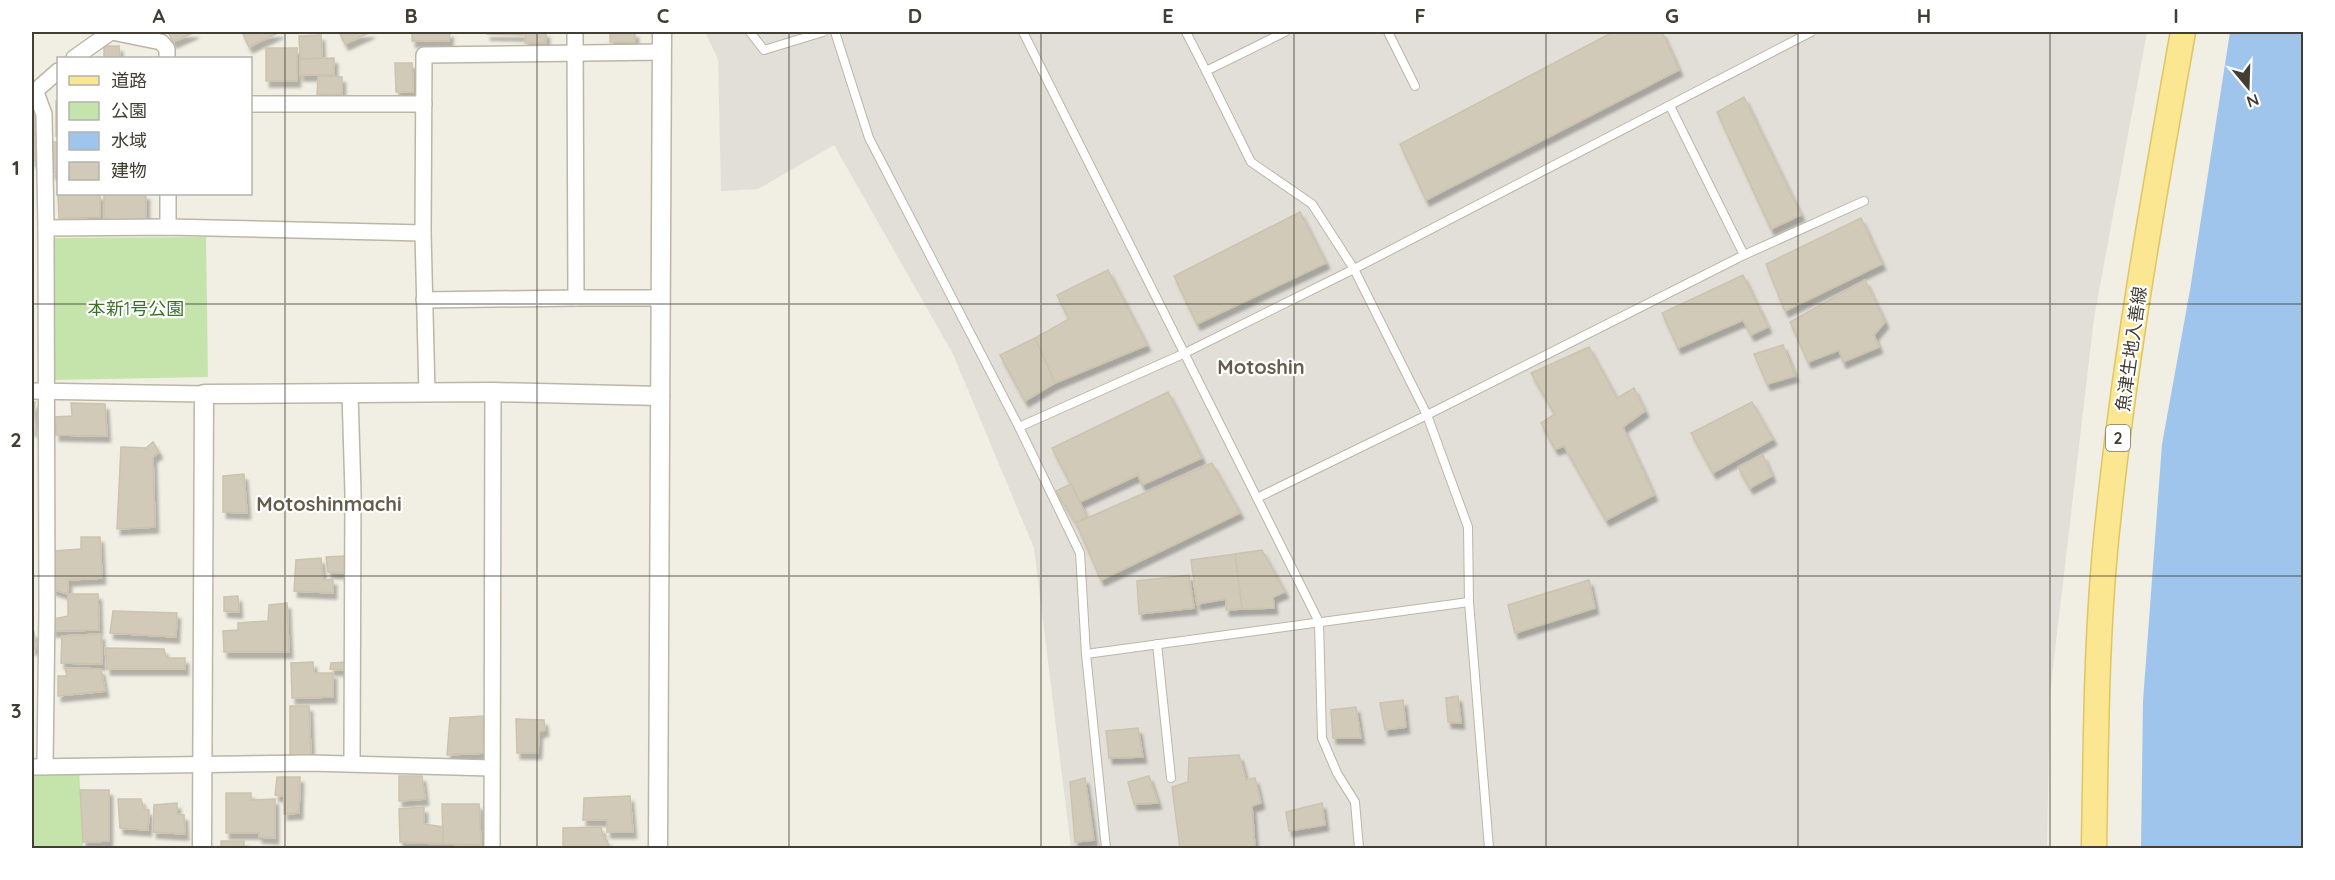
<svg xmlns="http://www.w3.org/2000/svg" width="2335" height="880" font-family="Quicksand,'Noto Sans JP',sans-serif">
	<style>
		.industrial { fill: #e2dfd8 }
		.green { fill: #c5e4ac }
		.water { fill: #a0c5ed }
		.building { fill: #d2cab9; stroke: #ccc3ac; stroke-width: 1.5; filter: url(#shadow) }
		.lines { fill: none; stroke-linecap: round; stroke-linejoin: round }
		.service-casing { stroke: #bcb6a6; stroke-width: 10 }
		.minor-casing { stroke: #bcb6a6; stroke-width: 18 }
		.tertiary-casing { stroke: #bcb6a6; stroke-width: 21 }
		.primary-casing { stroke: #dfc663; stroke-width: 27 }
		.service { stroke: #fff; stroke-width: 8 }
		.minor { stroke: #fff; stroke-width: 15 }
		.tertiary { stroke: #fff; stroke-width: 18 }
		.primary { stroke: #fbe792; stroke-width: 24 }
		.grid { fill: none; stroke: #423e33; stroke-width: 1.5; stroke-opacity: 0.55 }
		.labels { text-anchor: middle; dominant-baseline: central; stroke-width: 4.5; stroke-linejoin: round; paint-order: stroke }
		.shield { fill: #fff; stroke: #7b7870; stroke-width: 1.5 }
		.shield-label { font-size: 16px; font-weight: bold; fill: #423e33 }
		.park-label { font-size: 18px; fill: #3d7129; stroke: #fff }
		.street-label { font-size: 18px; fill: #423e33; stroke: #fff }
		.neighbourhood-label { font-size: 20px; font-weight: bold; fill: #645d4b; stroke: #fff }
		.neatline { fill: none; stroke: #423e33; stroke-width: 2 }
		.grid-label { font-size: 20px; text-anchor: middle; font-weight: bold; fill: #423e33 }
	</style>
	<defs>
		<filter id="shadow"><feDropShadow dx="3.5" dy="6" stdDeviation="1.5" flood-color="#0004"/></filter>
	</defs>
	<rect width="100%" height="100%" fill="#f1eee3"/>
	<!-- industrial -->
	<path class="industrial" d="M705,32h1442l-53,286 -44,375 -3,155h-976l-37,-300 -81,-194 -119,-209 -76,44 -37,2 -3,-132z"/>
	<!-- green -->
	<g class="green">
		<path d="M206,237l2,140 -155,3 1,-142z"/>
		<path d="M32,767h47l4,80 -51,-1z"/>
	</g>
	<!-- water -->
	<path class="water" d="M2230,32h73v816h-162l2,-147 19,-257 28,-154z"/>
	<!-- building -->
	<g class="building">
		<path d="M168,32h27l-22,10z"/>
		<path d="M242,32h38l-31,15z"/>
		<path d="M339,32h32l-26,12z"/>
		<path d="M412,32h38l-1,9h-37z"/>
		<path d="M487,32h36v3l-36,-1z"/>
		<rect x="525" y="32" width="21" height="11"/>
		<rect x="610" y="32" width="25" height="10"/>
		<path d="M1613,32h49l17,38 -253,130 -26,-56z"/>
		<path d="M321,35l1,23 -22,1 -1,-23z"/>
		<path d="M104,46h15l1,12h-16z"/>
		<rect x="266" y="48" width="31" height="33"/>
		<path d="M334,58v17h-34v-16z"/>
		<path d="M395,63h17l1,29h-17z"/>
		<path d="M318,76l24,1v18l-25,-1z"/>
		<path d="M1744,97l57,118 -30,14 -54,-117z"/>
		<rect x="56" y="101" width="2" height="35"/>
		<path d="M32,115h3l1,46h-4z"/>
		<path d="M52,142h6v30l-6,1z"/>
		<path d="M57,175l1,19h42v23l-41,1z"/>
		<rect x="104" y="194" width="42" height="26"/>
		<path d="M1300,212l26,51 -129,61 -23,-48z"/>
		<path d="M1861,218l21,46 -97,47 -19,-47z"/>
		<path d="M1108,270l39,75 -92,38 -20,-45 34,-19 -12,-24z"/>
		<path d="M1743,275l25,52 -17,8 -8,-15 -65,28 -16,-35z"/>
		<path d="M1865,280l20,42 -11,13 5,12 -36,15 -4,-12 -31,12 -18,-40z"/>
		<path d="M1035,338l20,45 -30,18 -25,-46z"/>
		<path d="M1783,345l12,31 -28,8 -13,-30z"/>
		<path d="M1589,347l28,51 17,-10 11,23 -22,16 31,68 -48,25 -42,-74 -9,3 -14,-26 14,-9 -24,-41z"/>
		<path d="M1168,392l34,66 -60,27 -4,-10 -58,27 -28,-54z"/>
		<path d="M35,402l-2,29h-1v-28z"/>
		<path d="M1752,402l21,37 -60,34 -22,-40z"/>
		<path d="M71,403l34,1 2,32 -51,-1 -1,-18 17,-1z"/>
		<path d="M153,442l6,10 -6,5 2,70 -38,2 4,-82 25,1z"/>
		<path d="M1763,455l9,21 -22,12 -12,-21z"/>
		<path d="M1212,463l28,50 -139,67 -25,-57z"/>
		<path d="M244,474l3,39 -24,-1v-36z"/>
		<path d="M1071,484l16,33 -11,6 -20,-32z"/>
		<path d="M81,537h19l2,41 -34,2v14l-16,-5 2,-38 27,-2z"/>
		<path d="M1262,550l23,42 -12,5 1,11 -32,1 -7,-55z"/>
		<path d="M1235,554l7,55 -16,1v-11l-29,5 -6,-44z"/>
		<path d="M345,556v17l-17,-1 -2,-15z"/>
		<path d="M321,558l2,22 10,-1v14l-39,-2 2,-31z"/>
		<path d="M1189,575l5,33 -55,6 -2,-33z"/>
		<path d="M1589,580l6,28 -80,25 -7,-28z"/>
		<path d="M68,594h30l1,36 -47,1 1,-12 15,-3z"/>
		<path d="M238,596l1,16 -15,-1v-14z"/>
		<path d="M287,603l2,49h-65l-1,-21 15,-1v-7l30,-2 1,-16z"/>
		<path d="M113,611l64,2 -1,24 -66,-4z"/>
		<path d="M32,632h2l2,16 -4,1z"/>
		<path d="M101,634l1,30 -41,-1 1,-27z"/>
		<path d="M105,648l59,1 2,9h19v11h-78z"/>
		<path d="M313,662l1,11h19v24l-41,1 -1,-35z"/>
		<path d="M345,662v8l-15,-1 1,-6z"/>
		<path d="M65,668l36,1 4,22 -47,5v-20h9z"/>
		<path d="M1458,696l3,27 -13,-1 -2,-24z"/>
		<path d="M1403,700l3,27 -21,3 -5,-27z"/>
		<path d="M290,706h19l2,51h-21z"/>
		<path d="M1356,707l5,31h-28l-2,-28z"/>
		<path d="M484,716l1,37 -38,2 3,-37z"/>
		<path d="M516,719l28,1 1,10 -6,2 -1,21h-21z"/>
		<path d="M1138,728l5,29 -34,1 -3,-27z"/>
		<path d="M1239,755l7,25 9,-2 6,25 -9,3 3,42h-75l-8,-61 16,-5 1,-24z"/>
		<path d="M399,776h23l3,23 -26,2z"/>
		<path d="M1149,776l9,27 -24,1 -6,-22z"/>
		<path d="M277,777h23l-1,36 -15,1v-18l-9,-1z"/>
		<path d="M1085,778l9,62 -19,2 -5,-60z"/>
		<path d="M80,790h29v51l-26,1z"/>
		<path d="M226,793h25v7l24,-1v39l-16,-1v-4h-33z"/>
		<path d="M630,796l3,36h-26v-12h-24l1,-22z"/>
		<path d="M118,799h23l3,10 5,1 -1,20 -28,-2z"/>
		<path d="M177,803v11l7,1 1,19 -32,-2 1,-27z"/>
		<path d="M1322,803l3,22 -36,6 -3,-19z"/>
		<path d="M442,804h37l2,41 -38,-1z"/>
		<path d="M424,807v17l19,3v17l-43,-2 -1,-33z"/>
		<path d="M601,827l3,13h3l2,8h-46v-20z"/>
		<rect x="221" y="841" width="23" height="7"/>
		<rect x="113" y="847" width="58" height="1"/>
	</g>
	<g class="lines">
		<!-- service casing -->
		<g class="service-casing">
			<g id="service">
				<path d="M750,32l14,18 59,-18"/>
				<path d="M835,32l34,106 150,289 61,126 6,101 20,194"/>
				<path d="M1023,32l234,466 170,-83 317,-160 -74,-149"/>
				<path d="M1186,32l20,39 79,-39"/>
				<path d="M1388,32l27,54"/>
				<path d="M1206,71l45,91 61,42 42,65 73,146 41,112 1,75 20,246"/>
				<path d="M1744,255l120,-54"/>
				<path d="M1019,427l164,-73 171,-85 457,-237"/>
				<path d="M1257,498l62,124 3,116 15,35 18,29 4,46"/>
				<path d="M1157,644l14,134"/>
				<path d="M1086,654l383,-52"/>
			</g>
		</g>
		<!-- minor casing -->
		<g class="minor-casing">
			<g id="minor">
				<path d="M112,32l49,10 6,7v9"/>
				<path d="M74,58l37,-26"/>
				<path d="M35,90l9,24 2,114 1,383 -2,156"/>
				<path d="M32,94l26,-23"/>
				<path d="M250,104h174"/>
				<path d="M168,227v-33"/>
				<path d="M46,228l122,-1 255,6"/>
				<path d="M576,298h85"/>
				<path d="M424,300l152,-2 -1,-266"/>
				<path d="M32,391l172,3"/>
				<path d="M350,393l3,100 -1,270"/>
				<path d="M427,393l-4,-160 1,-178 238,-3"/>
				<path d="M32,767l278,-4 181,5"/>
				<path d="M492,848l1,-456"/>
			</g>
		</g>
		<!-- tertiary casing -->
		<g class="tertiary-casing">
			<g id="tertiary">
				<path d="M202,848l2,-454 289,-2 167,4"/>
				<path d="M658,848l4,-816"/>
			</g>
		</g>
		<!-- primary casing -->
		<g class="primary-casing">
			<path id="primary" d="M2094,848c2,-109 2,-218 14,-327 17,-164 46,-327 75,-489"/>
		</g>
		<!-- service -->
		<use href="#service" class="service"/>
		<!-- minor -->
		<use href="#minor" class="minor"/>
		<!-- tertiary -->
		<use href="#tertiary" class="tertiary"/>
		<!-- primary -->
		<use href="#primary" class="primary"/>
	</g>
	<!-- grid -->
	<path class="grid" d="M285,32v816M537,32v816M789,32v816M1041,32v816M1294,32v816M1546,32v816M1798,32v816M2050,32v816M32,304h2272M32,576h2272"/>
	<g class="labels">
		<!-- shield labels -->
		<rect class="shield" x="2106" y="425" width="24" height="26" rx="4.5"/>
		<g class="shield-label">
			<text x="2118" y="438">2</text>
		</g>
		<!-- park labels -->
		<g class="park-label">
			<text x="136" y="308">本新1号公園</text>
		</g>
		<!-- street labels -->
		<g class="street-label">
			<text transform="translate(2131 349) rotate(-82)">魚津生地入善線</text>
		</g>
		<!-- neighbourhood labels -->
		<g class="neighbourhood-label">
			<text x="1261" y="366">Motoshin</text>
			<text x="329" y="503">Motoshinmachi</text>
		</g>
	</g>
	<!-- border -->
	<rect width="2335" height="880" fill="none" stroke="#ffffff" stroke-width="66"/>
	<!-- legend -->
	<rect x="57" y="57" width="195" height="138" fill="#ffffff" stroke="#b3b2ad" stroke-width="1.5"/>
	<rect x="69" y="76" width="30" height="9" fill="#fbe792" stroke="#b3b2ad" stroke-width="1.5"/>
	<text x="111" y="87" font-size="18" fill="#423e33">道路</text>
	<rect x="69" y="102" width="30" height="18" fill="#c5e4ac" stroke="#b3b2ad" stroke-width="1.5"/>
	<text x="111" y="117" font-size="18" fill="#423e33">公園</text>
	<rect x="69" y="132" width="30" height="18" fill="#a0c5ed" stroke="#b3b2ad" stroke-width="1.5"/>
	<text x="111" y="147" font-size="18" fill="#423e33">水域</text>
	<rect x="69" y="162" width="30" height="18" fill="#d2cab9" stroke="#b3b2ad" stroke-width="1.5"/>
	<text x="111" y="177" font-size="18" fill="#423e33">建物</text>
	<!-- north arrow -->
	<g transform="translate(2248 87) rotate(161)" stroke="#ffffff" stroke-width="4.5" paint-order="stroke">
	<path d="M0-4.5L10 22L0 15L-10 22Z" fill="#423e33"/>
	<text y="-9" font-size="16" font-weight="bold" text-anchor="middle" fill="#423e33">N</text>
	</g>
	<rect x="33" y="33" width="2269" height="814" class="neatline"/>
	<g class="grid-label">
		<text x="159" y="23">A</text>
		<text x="411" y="23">B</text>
		<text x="663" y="23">C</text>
		<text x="915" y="23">D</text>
		<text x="1168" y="23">E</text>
		<text x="1420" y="23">F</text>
		<text x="1672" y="23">G</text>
		<text x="1924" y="23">H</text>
		<text x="2176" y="23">I</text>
		<text x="16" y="175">1</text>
		<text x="16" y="447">2</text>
		<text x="16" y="718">3</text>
	</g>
</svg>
